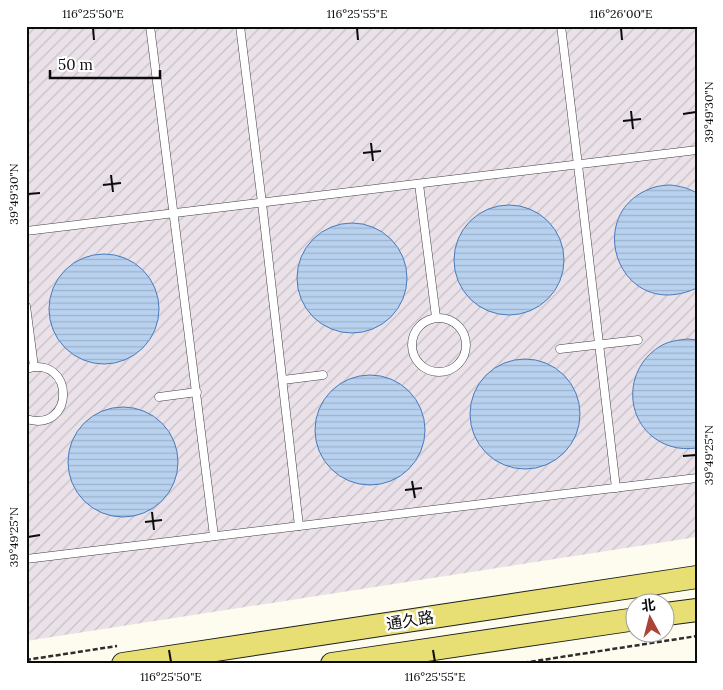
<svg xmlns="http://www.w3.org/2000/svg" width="723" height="690" font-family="Lora,'Noto Sans SC',serif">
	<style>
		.industrial { fill: url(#industrial-furrows) }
		.water { fill: url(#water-rules); stroke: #497abc }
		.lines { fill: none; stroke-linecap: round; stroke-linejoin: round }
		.service-casing { stroke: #3f3f3f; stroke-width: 9 }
		.primary-casing { stroke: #1d1d1d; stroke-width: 24 }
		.path { stroke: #2e2e2e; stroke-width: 2.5; stroke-dasharray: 5 2.5; stroke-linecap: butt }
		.service { stroke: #fff; stroke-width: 8 }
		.primary { stroke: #e7df73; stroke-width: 22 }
		.ticks { fill: none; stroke: #0c0c0c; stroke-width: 2 }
		.labels { text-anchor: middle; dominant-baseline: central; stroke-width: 5; stroke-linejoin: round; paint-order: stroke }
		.street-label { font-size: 16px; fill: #0c0c0c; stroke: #fff }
		.neatline { fill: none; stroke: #0c0c0c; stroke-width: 2 }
		.ticks-label { font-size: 12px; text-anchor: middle; fill: #0c0c0c }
	</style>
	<defs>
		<pattern id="industrial-furrows" width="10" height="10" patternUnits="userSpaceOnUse" patternTransform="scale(1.25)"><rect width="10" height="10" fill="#eae1e9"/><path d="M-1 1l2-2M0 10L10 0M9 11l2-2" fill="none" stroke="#c8c0c7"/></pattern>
		<pattern id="water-rules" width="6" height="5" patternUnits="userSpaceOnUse" patternTransform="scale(1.25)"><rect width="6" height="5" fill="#b8d1ee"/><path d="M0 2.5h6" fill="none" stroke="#9db2cb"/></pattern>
	</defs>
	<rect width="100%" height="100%" fill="#fdfcee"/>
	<!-- industrial -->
	<path class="industrial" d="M26,26h671v511l-671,104z"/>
	<!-- water -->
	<g class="water">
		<path d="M670,185c10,1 18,3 27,8v95c-79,36 -117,-78 -42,-101 4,-1 10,-2 15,-2z"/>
		<circle cx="509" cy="260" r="55"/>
		<circle cx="352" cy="278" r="55"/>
		<circle cx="104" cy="309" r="55"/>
		<path d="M688,339l9,1v108c-9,1 -18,1 -27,-2 -45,-15 -50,-74 -11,-99 9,-6 19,-7 29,-8z"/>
		<circle cx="525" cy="414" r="55"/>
		<circle cx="370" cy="430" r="55"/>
		<circle cx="123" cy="462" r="55"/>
	</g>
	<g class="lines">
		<!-- service casing -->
		<g class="service-casing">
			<g id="service">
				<path d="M150,26l64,510"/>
				<path d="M240,26l22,177 37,323"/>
				<path d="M561,26l17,139 38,323"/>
				<path d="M419,184l17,133"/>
				<path d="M26,231l671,-81"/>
				<path d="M26,306l8,61"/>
				<circle cx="439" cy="345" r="27"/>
				<path d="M560,349l78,-9"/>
				<path d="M26,369c49,-15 50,65 0,50"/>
				<path d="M283,380l40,-5"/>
				<path d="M159,397l38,-5"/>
				<path d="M26,559l671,-81"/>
			</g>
		</g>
		<!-- primary casing -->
		<g class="primary-casing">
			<g id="primary">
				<path d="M666,614l31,-4"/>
				<path d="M123,664l574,-87"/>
				<path d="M332,664l304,-45"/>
			</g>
		</g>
		<!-- path -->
		<g class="path">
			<path d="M26,660l91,-14"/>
			<path d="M516,664l181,-28"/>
		</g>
		<!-- service -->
		<use href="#service" class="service"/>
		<!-- primary -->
		<use href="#primary" class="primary"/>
	</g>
	<!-- ticks -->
	<path class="ticks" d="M93,28l1,12M357,28l1,12M621,28l1,12M631,111l2,18M683,114l13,-2M623,121l18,-2M371,143l2,18M363,153l18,-2M111,175l2,17M103,185l18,-2M28,194l12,-1M683,456l13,-1M412,481l3,17M405,490l17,-2M152,512l2,18M145,522l17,-2M28,537l12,-2M169,650l2,12M433,650l2,12"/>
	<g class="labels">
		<!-- street labels -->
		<g class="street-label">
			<text transform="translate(410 620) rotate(-9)">通久路</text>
		</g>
	</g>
	<!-- border -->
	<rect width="723" height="690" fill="none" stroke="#ffffff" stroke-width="55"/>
	<!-- north arrow -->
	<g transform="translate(650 618) rotate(353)"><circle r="24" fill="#ffffff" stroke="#9e9e9e"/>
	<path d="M0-4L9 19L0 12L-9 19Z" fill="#aa4536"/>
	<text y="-8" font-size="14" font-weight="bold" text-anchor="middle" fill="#0c0c0c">北</text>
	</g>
	<!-- scale -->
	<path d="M50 70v8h110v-8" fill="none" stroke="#0c0c0c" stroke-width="2.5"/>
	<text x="58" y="70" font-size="15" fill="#0c0c0c" stroke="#ffffff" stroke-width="4" paint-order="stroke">50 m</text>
	<rect x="28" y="28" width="668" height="634" class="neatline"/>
	<g class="ticks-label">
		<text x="93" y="18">116°25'50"E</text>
		<text x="357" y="18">116°25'55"E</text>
		<text x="621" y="18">116°26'00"E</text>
		<text transform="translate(709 112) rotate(-90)" y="4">39°49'30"N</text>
		<text transform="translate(14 194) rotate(-90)" y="4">39°49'30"N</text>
		<text transform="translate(709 455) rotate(-90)" y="4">39°49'25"N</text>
		<text transform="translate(14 537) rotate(-90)" y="4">39°49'25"N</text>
		<text x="171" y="681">116°25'50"E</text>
		<text x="435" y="681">116°25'55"E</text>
	</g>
</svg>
